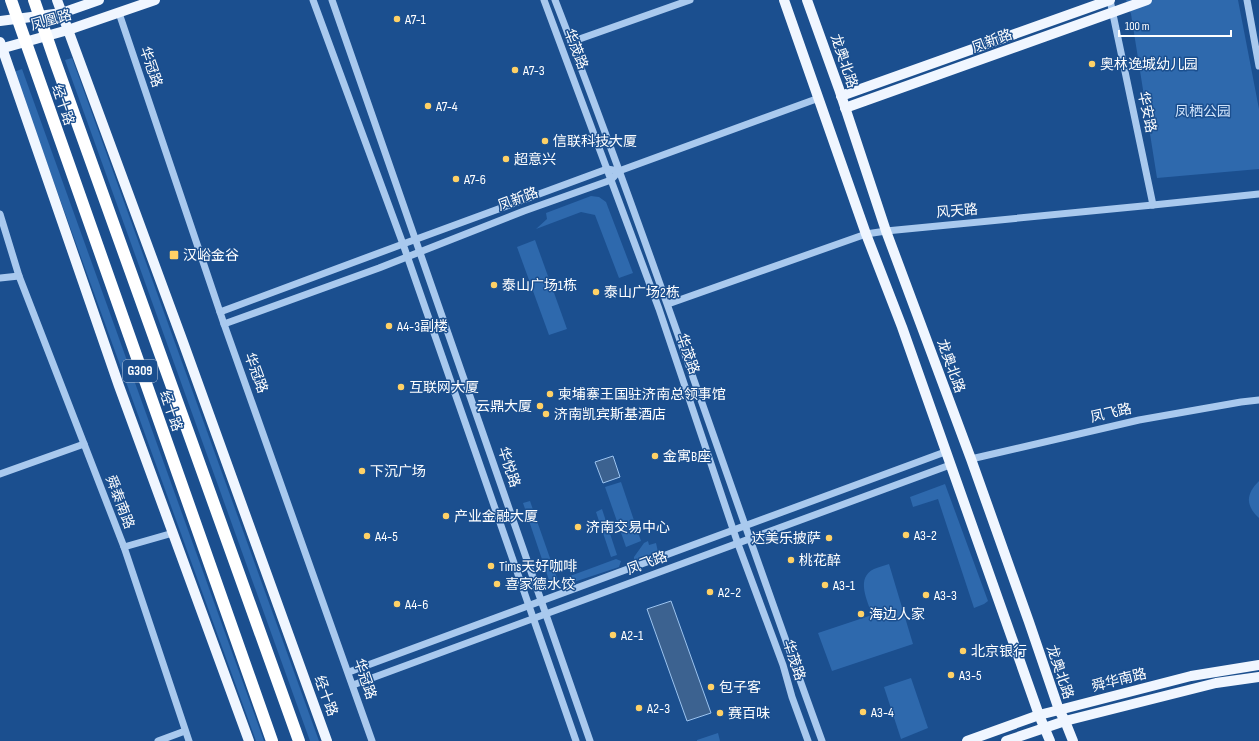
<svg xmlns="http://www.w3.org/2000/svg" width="1259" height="741" font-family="'Sofia Sans Condensed','Noto Sans SC',sans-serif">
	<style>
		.green { fill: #2e69ad }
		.water { fill: #3c6290; stroke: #9cc4f0 }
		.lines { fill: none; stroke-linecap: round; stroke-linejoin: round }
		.minor { stroke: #a9c9ee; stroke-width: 7 }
		.major { stroke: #f0f6ff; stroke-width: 10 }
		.highway { stroke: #fff; stroke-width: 12 }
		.poi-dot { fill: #ffd166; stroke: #1b4f8f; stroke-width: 1.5 }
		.labels { text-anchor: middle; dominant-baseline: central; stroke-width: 3; stroke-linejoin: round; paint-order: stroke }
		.shield { fill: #1b4f8f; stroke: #bbcadd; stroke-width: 1 }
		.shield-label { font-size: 13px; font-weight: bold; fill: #fff }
		.poi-label { font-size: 14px; fill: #fff; stroke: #1b4f8f; text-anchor: start }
		.street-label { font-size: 14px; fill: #fff; stroke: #1b4f8f }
		.park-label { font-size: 14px; fill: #cfe3fa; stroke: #1b4f8f }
	</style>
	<rect width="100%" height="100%" fill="#1b4f8f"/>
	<!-- green -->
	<g class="green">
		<path d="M1126,0h112l21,109v60l-102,9 -26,-164z"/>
		<path d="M72,58l247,683h-9l-245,-681z"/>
		<path d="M22,69l242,672h-8l-242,-669z"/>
		<path d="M591,196l8,1 7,5 27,71 -14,5 -24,-63 -14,-3 -45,17 11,-10 -1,-6z"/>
		<path d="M535,240l32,89 -18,6 -32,-88z"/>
		<path d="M1259,481v37c-14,-13 -13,-24 0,-37z"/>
		<path d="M621,482l20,59 -15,6 -21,-60z"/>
		<path d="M945,484l43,117 -4,3 -10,4 -36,-109 -25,8 -3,-10z"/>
		<path d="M530,501l28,80 -8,2 -27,-80z"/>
		<path d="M602,509l15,46 -6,2 -15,-45z"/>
		<path d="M648,541l1,4 7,-2 2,9 -24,9v-4l10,-14z"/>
		<path d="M616,559l5,2 -2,6 -57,19 -2,-1 2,-6z"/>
		<path d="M889,564l24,80 -81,27 -14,-38 54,-18c-4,-14 -17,-37 2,-46 4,-2 10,-3 15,-5z"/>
		<path d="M911,678l17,50 -27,11 -17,-52z"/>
		<path d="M718,733l2,8h-23v-1z"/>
	</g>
	<!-- water -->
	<g class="water">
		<path d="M613,456l7,21 -17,6 -8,-21z"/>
		<path d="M671,601l40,112 -24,8 -40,-112z"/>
	</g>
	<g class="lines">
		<!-- minor -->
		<g class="minor">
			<path d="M313,0l90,244 173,497"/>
			<path d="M332,0l258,741"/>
			<path d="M544,0l115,309 79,235 45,121 9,32 16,44"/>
			<path d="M555,0c95,245 177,494 267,741"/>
			<path d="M1110,0l43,205"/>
			<path d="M1247,0l12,66"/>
			<path d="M119,13l105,311 148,417"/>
			<path d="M571,42l119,-42"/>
			<path d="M0,214l19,62 105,271 65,194"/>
			<path d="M0,278l19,-2"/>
			<path d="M668,304l198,-70 20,-3 267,-26 106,-11"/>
			<path d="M220,312l183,-68 204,-75 12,2"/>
			<path d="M224,324l155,-56 145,-57 87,-31 8,-9 200,-73"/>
			<path d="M971,459l168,-39 102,-18 18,-2"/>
			<path d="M0,474l84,-30"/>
			<path d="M124,547l49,-14"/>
			<path d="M349,672l596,-220"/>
			<path d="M353,685l597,-220"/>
			<path d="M158,741l27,-10"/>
		</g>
		<!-- major -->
		<g class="major">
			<path d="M57,0l126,342 144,399"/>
			<path d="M784,0l82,234 36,93 137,388 11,26"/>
			<path d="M807,0l32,89 47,142 85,228 58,163 30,88 6,11 8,20"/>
			<path d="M0,21l62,-8 37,-13"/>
			<path d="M0,42l119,344 130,355"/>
			<path d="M0,49l68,-19 87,-30"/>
			<path d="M841,96l269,-96"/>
			<path d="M845,108l302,-108"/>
			<path d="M967,741l72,-26 20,-5 132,-34 68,-11"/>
			<path d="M1006,741l59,-20 151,-38 43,-6"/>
		</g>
		<!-- highway -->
		<g class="highway">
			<path d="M11,0l261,741"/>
			<path d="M34,0l21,61 244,680"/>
		</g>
	</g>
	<!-- markers -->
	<g class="poi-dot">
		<circle cx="397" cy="19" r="4"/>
		<circle cx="1092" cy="64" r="4"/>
		<circle cx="515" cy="70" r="4"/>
		<circle cx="428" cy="106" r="4"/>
		<circle cx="545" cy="141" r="4"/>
		<circle cx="506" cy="159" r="4"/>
		<circle cx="456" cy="179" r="4"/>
		<rect x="169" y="250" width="10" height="10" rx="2"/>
		<circle cx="494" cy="285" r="4"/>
		<circle cx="596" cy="292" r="4"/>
		<circle cx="389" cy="326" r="4"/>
		<circle cx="401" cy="387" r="4"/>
		<circle cx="550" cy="394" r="4"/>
		<circle cx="540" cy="406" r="4"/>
		<circle cx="546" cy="414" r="4"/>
		<circle cx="655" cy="456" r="4"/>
		<circle cx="362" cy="471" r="4"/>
		<circle cx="446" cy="516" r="4"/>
		<circle cx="578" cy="527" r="4"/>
		<circle cx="906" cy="535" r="4"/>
		<circle cx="367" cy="536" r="4"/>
		<circle cx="829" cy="538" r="4"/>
		<circle cx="791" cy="560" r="4"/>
		<circle cx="491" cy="566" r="4"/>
		<circle cx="497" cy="584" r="4"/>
		<circle cx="825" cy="585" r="4"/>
		<circle cx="710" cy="592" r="4"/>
		<circle cx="926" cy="595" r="4"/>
		<circle cx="397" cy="604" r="4"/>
		<circle cx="861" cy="614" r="4"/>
		<circle cx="613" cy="635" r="4"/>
		<circle cx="963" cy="651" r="4"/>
		<circle cx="951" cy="675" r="4"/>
		<circle cx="711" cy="687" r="4"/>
		<circle cx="639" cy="708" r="4"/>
		<circle cx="863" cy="712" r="4"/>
		<circle cx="720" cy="713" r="4"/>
	</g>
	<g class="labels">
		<!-- shield labels -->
		<rect class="shield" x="123" y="360" width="34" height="22" rx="3"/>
		<g class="shield-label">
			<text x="140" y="371">G309</text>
		</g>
		<!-- poi labels -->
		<g class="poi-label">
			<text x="405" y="19">A7-1</text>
			<text x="1100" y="64">奥林逸城幼儿园</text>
			<text x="523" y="70">A7-3</text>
			<text x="436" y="106">A7-4</text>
			<text x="553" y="141">信联科技大厦</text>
			<text x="514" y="159">超意兴</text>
			<text x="464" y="179">A7-6</text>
			<text x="183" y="255">汉峪金谷</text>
			<text x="502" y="285">泰山广场1栋</text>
			<text x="604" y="292">泰山广场2栋</text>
			<text x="397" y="326">A4-3副楼</text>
			<text x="409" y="387">互联网大厦</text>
			<text x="558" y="394">柬埔寨王国驻济南总领事馆</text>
			<text x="532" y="406" text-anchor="end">云鼎大厦</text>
			<text x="554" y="414">济南凯宾斯基酒店</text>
			<text x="663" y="456">金寓B座</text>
			<text x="370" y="471">下沉广场</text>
			<text x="454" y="516">产业金融大厦</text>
			<text x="586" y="527">济南交易中心</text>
			<text x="914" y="535">A3-2</text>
			<text x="375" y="536">A4-5</text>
			<text x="821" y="538" text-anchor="end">达美乐披萨</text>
			<text x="799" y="560">桃花醉</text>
			<text x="499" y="566">Tims天好咖啡</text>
			<text x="505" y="584">喜家德水饺</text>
			<text x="833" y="585">A3-1</text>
			<text x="718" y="592">A2-2</text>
			<text x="934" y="595">A3-3</text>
			<text x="405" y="604">A4-6</text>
			<text x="869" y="614">海边人家</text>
			<text x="621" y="635">A2-1</text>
			<text x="971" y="651">北京银行</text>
			<text x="959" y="675">A3-5</text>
			<text x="719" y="687">包子客</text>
			<text x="647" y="708">A2-3</text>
			<text x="871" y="712">A3-4</text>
			<text x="728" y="713">赛百味</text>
		</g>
		<!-- street labels -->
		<g class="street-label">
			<text transform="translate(51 20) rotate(-16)">凤凰路</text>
			<text transform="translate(992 41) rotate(-20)">凤新路</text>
			<text transform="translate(576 49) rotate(69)">华茂路</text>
			<text transform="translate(844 61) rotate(71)">龙奥北路</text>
			<text transform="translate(151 67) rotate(71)">华冠路</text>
			<text transform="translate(63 105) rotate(71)">经十路</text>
			<text transform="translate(1147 112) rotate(78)">华安路</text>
			<text transform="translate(518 199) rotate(-20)">凤新路</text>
			<text transform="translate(957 211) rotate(-5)">风天路</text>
			<text transform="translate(688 354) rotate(71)">华茂路</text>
			<text transform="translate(951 366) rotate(70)">龙奥北路</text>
			<text transform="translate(256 373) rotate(70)">华冠路</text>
			<text transform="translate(171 411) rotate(71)">经十路</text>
			<text transform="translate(1111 413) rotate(-13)">凤飞路</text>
			<text transform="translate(509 467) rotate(72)">华悦路</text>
			<text transform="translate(120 502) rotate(69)">舜泰南路</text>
			<text transform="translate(647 563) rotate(-20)">凤飞路</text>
			<text transform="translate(794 660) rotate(72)">华茂路</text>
			<text transform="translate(1060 672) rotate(71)">龙奥北路</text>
			<text transform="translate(365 679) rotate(71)">华冠路</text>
			<text transform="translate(1119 680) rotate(-14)">舜华南路</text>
			<text transform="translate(326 696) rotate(70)">经十路</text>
		</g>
		<!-- park labels -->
		<g class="park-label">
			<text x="1203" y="111">凤栖公园</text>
		</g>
	</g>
	<!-- scale -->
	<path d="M1119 30v6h112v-6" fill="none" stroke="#ffffff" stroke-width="2"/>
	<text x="1125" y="30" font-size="12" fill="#ffffff" stroke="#1b4f8f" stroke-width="3" paint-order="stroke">100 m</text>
</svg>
